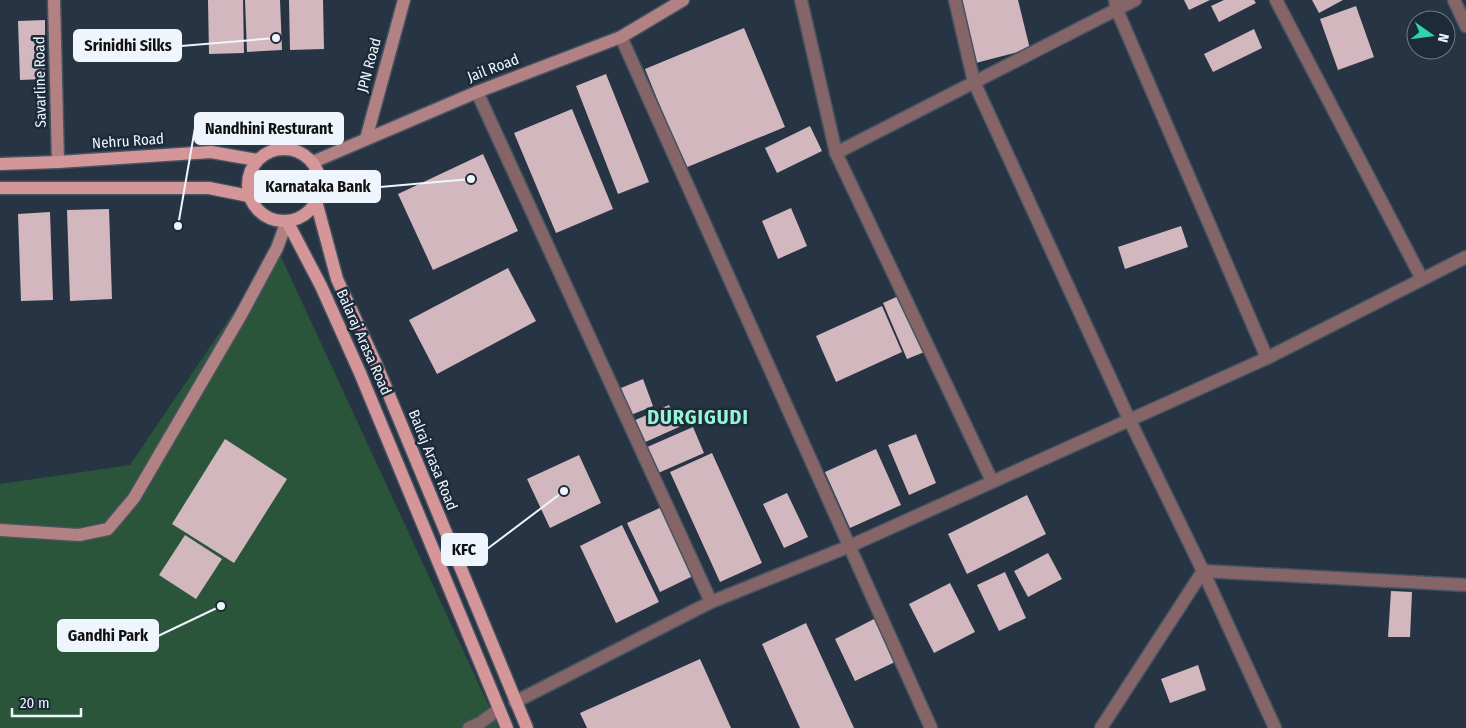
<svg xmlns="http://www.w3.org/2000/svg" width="1466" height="728" font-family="'Fira Sans Condensed',sans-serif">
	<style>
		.green { fill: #2a553b }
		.building { fill: #d3b7bf }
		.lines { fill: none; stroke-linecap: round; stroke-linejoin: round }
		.lane-casing { stroke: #465361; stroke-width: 15 }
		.street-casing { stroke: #465361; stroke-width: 15 }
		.secondary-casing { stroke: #465361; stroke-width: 15 }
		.primary-casing { stroke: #465361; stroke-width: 15 }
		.lane { stroke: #856567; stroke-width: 12 }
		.street { stroke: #856567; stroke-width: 12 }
		.secondary { stroke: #b28183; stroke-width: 12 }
		.primary { stroke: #d59699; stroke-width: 12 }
		.labels { text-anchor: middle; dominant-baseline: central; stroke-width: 5; stroke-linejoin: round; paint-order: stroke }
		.street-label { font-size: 15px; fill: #eef5fd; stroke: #1c2a39 }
		.district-label { font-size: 20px; font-weight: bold; letter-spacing: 1px; fill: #97f5d5; stroke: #1c2a39 }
		.leader { fill: none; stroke: #eef5fd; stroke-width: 2 }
		.callout-dot { fill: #eef5fd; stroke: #1c2a39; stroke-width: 2 }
		.callout { fill: #eef5fd; stroke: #eef5fd; stroke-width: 2 }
		.callout-label { font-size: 16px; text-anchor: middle; font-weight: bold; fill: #111 }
	</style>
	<rect width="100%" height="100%" fill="#263443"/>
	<!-- green -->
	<path class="green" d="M277,248l222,480h-499v-244l130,-19z"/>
	<!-- building -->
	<g class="building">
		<path d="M208,0h35l1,53 -35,1z"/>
		<path d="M245,0h35l2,50 -35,2z"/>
		<path d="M289,0h34l1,49 -34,1z"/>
		<path d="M956,0h62l12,49 -58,15z"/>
		<path d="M1184,0h26l-21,10z"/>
		<path d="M1224,0h30l2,3 -37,19 -8,-16z"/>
		<path d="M1312,0h31l-24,13z"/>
		<path d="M1356,6l18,51 -36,13 -18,-51z"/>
		<path d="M45,20v59l-25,1 -2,-59z"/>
		<path d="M744,28l41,99 -100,41 -40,-99z"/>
		<path d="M1254,29l8,19 -49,24 -9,-18z"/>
		<path d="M606,74l43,108 -31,12 -42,-108z"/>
		<path d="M572,109l41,100 -57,24 -42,-100z"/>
		<path d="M810,126l12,25 -45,22 -12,-25z"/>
		<path d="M483,154l35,77 -85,39 -35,-76z"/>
		<path d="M791,208l16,38 -29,13 -16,-38z"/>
		<path d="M109,209l3,90 -42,2 -3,-91z"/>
		<path d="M50,212l3,88 -32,1 -3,-87z"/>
		<path d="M1181,226l7,21 -63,22 -7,-22z"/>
		<path d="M508,268l28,53 -99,53 -28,-54z"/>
		<path d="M903,294l24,57 -20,8 -24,-56z"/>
		<path d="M882,306l20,46 -66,30 -20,-46z"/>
		<path d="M643,379l10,27 -22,9 -10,-27z"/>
		<path d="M669,405l10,22 -38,17 -10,-22z"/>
		<path d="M693,427l11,26 -48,21 -11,-26z"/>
		<path d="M916,434l20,49 -27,12 -21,-50z"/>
		<path d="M225,439l62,40 -53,84 -62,-39z"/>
		<path d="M876,449l25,56 -51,23 -25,-56z"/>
		<path d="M712,453l50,110 -42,19 -50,-110z"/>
		<path d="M579,455l22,48 -51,25 -23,-49z"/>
		<path d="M787,493l21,44 -24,11 -21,-44z"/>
		<path d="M1027,495l19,39 -79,40 -19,-40z"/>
		<path d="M662,507l33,68 -35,17 -33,-69z"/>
		<path d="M622,525l37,77 -43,21 -36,-77z"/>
		<path d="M185,535l37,24 -26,40 -37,-24z"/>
		<path d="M1048,553l14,26 -34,18 -14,-26z"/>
		<path d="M1005,572l21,46 -27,13 -22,-46z"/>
		<path d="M950,583l25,49 -41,21 -25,-49z"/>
		<path d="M1391,591l21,1 -2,45h-22z"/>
		<path d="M874,619l21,43 -40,19 -20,-42z"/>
		<path d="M806,623l48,105h-54l-38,-84z"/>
		<path d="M700,659l31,69h-144l-7,-15z"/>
		<path d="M1198,665l8,25 -36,13 -9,-24z"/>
	</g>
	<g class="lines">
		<!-- lane casing -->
		<g class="lane-casing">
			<path id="lane" d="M469,728l11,-5 19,-14"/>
		</g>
		<!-- street casing -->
		<g class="street-casing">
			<g id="street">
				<path d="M801,0l35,153 156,328"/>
				<path d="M955,0l19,82 155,337 74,152 72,157"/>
				<path d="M1115,0l2,10 150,348"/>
				<path d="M1276,0l146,279"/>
				<path d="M1454,0l12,26"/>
				<path d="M621,37l310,691"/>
				<path d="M477,92l234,510"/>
				<path d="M836,153l299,-153"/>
				<path d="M515,702l196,-100 139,-56 417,-188 199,-101"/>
				<path d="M1101,728l102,-157 263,14"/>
			</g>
		</g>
		<!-- secondary casing -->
		<g class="secondary-casing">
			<g id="secondary">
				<path d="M54,0l4,162"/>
				<path d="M366,139l38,-139"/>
				<path d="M313,162l164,-70 144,-55 62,-37"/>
				<path d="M0,530l79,5 29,-6 26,-31 107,-183 36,-67 10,-27"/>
			</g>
		</g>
		<!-- primary casing -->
		<g class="primary-casing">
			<g id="primary">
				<circle cx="284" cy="185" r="36"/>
				<path d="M0,164l58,-2 153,-10 46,8"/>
				<path d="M0,188h209l40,8"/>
				<path d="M316,201l21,78 40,87 150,362"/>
				<path d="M287,221l34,65 39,87 147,355"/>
			</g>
		</g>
		<!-- lane -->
		<use href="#lane" class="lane"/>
		<!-- street -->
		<use href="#street" class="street"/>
		<!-- secondary -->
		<use href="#secondary" class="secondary"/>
		<!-- primary -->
		<use href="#primary" class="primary"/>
	</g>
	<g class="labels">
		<!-- street labels -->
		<g class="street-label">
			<text transform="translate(369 65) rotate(-75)">JPN Road</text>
			<text transform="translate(493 68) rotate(-21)">Jail Road</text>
			<text transform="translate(40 82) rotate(-91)">Savarline Road</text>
			<text transform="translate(128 141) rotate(-4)">Nehru Road</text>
			<text transform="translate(364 342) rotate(66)">Balaraj Arasa Road</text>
			<text transform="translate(433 460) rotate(68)">Balraj Arasa Road</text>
		</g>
		<!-- district labels -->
		<g class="district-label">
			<text x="698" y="417">DURGIGUDI</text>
		</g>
	</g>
	<!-- callouts -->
	<path class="leader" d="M276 38L181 46M178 226L195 128M471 179L380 187M564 491L487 549M221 606L158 636"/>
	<g class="callout-dot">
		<circle cx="276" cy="38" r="5"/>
		<circle cx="178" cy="226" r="5"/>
		<circle cx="471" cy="179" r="5"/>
		<circle cx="564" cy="491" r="5"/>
		<circle cx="221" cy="606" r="5"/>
	</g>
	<g class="callout">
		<rect x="74" y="30" width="107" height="31" rx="5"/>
		<rect x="195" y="113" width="148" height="31" rx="5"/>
		<rect x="255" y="171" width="125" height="31" rx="5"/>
		<rect x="442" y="534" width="45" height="31" rx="5"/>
		<rect x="58" y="620" width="100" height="31" rx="5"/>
	</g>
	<g class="callout-label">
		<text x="128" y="51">Srinidhi Silks</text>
		<text x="269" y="134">Nandhini Resturant</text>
		<text x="318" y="192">Karnataka Bank</text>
		<text x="464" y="555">KFC</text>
		<text x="108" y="641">Gandhi Park</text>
	</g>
	<!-- north arrow -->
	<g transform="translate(1431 35) rotate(104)"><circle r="24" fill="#1c2a39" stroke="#707b87"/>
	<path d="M0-4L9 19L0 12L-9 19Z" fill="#2fd4aa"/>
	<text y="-8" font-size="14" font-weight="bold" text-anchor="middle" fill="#eef5fd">N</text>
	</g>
	<!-- scale -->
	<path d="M12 708v8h69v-8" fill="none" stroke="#eef5fd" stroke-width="2.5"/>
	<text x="20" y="708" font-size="15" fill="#eef5fd" stroke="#1c2a39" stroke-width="4" paint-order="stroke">20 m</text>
</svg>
